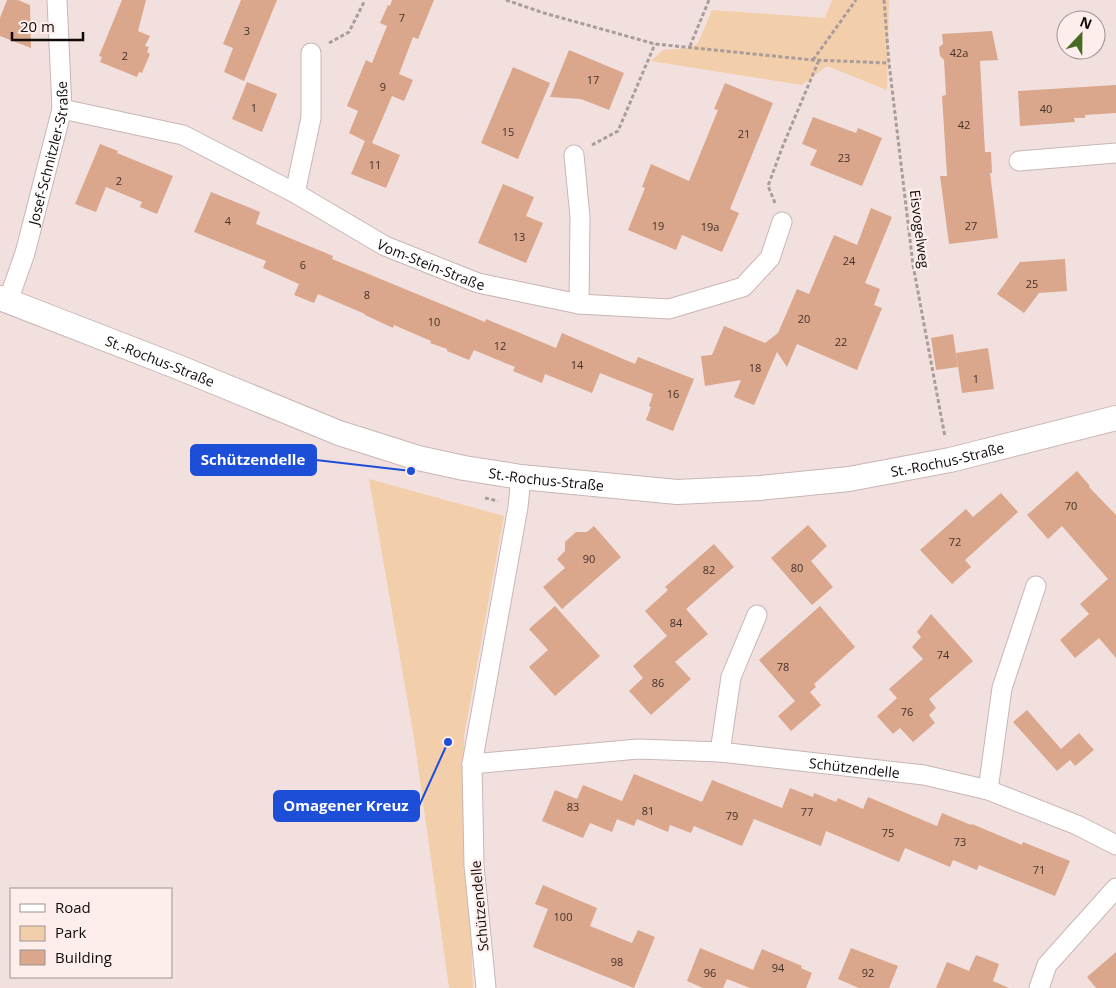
<svg xmlns="http://www.w3.org/2000/svg" width="1116" height="988" font-family="'Open Sans',sans-serif">
	<style>
		.green { fill: #f2cfaa }
		.building { fill: #daa68c }
		.lines { fill: none; stroke-linecap: round; stroke-linejoin: round }
		.minor-casing { stroke: #c8b6b4; stroke-width: 21 }
		.tertiary-casing { stroke: #c8b6b4; stroke-width: 26 }
		.path { stroke: #aa9c9a; stroke-width: 3; stroke-dasharray: 4 2.5; stroke-linecap: butt }
		.minor { stroke: #fff; stroke-width: 19 }
		.tertiary { stroke: #fff; stroke-width: 24 }
		.labels { text-anchor: middle; dominant-baseline: central; stroke-width: 4.5; stroke-linejoin: round; paint-order: stroke }
		.number-label { font-size: 11px; fill: #42312a }
		.street-label { font-size: 14px; fill: #100a09; stroke: #fdeeec }
		.leader { fill: none; stroke: #1d4ed8; stroke-width: 2 }
		.callout-dot { fill: #1d4ed8; stroke: #fdeeec; stroke-width: 2 }
		.callout { fill: #1d4ed8; stroke: #1d4ed8; stroke-width: 2 }
		.callout-label { font-size: 15px; text-anchor: middle; font-weight: bold; fill: #fff }
	</style>
	<rect width="100%" height="100%" fill="#f2e0de"/>
	<!-- green -->
	<g class="green">
		<path d="M832,0h57l-2,90 -60,-24 -25,19 -151,-24 12,-11 26,-2 9,-5 14,-33 113,8z"/>
		<path d="M369,479l135,37 -40,220 9,252h-24l-35,-250z"/>
	</g>
	<!-- building -->
	<g class="building">
		<path d="M7,0h11l12,5 1,43 -31,-12v-18z"/>
		<path d="M122,0h24l-8,31 12,5 -5,10 4,1 -2,5 3,2 -8,19 -3,-1 -2,5 -37,-15 2,-5 -3,-1z"/>
		<path d="M241,0h36l-33,81 -20,-9 9,-24 -10,-4z"/>
		<path d="M392,0h42l-16,39 -5,-2 -14,37 14,6 -9,21 -12,-5 -20,47 28,12 -14,33 -35,-14 14,-33 -16,-8 9,-22 -11,-5 19,-46 6,3 15,-37 -7,-3 8,-18 2,1z"/>
		<path d="M992,31l6,29 -18,1 5,91h6l1,21h-2l8,65 -49,6 -9,-68h7l-5,-80 4,-1 -2,-35 -4,-4 -1,-9 4,-3 -1,-10z"/>
		<path d="M569,50l55,23 -15,37 -28,-11 -31,-2z"/>
		<path d="M513,67l37,16 -32,76 -37,-16z"/>
		<path d="M247,82l30,12 -15,38 -30,-13z"/>
		<path d="M725,83l48,20 -43,106 9,4 -17,39 -40,-17 -6,15 -48,-20 17,-42 -3,-1 9,-23 38,17 29,-71 -4,-1z"/>
		<path d="M1116,85v28l-31,2v3h-11l1,4 -55,4 -2,-35z"/>
		<path d="M813,117l43,16 2,-5 24,10 -20,48 -52,-21 7,-15 -15,-6z"/>
		<path d="M100,144l18,7 -1,2 56,23 -16,38 -17,-7 2,-5 -36,-15 -10,25 -21,-8z"/>
		<path d="M503,184l31,13 -8,19 17,7 -17,40 -48,-20z"/>
		<path d="M211,192l49,20 -4,12 77,32 -1,3 153,63 1,-3 70,29 6,-15 73,31 3,-7 56,22 -21,52 -27,-11 5,-13 -2,-1 4,-12 -53,-21 -8,20 -47,-19 -3,9 -29,-12 2,-4 -41,-17 -5,10 -22,-9v-2l-17,-6 1,-2 -37,-16 -1,3 -28,-13v-1l-47,-20 -4,9 -20,-8 5,-11 -36,-16 3,-7 -72,-29z"/>
		<path d="M871,208l21,9 -27,66 15,6 -6,16 8,3 -25,62 -60,-26 -10,23 -10,-15 -23,53 -20,-8 7,-17 -36,6 -4,-30 11,-1 12,-29 41,17 13,-10 19,-44 12,5 25,-59 23,10z"/>
		<path d="M1065,259l2,32 -28,2 -15,20 -27,-19 23,-32z"/>
		<path d="M953,334l5,33 -22,3 -5,-32z"/>
		<path d="M988,348l6,41 -32,4 -6,-40z"/>
		<path d="M1077,471l13,15 -1,1 27,28v143l-17,-20 -24,20 -15,-18 29,-26 -9,-10 28,-25 -46,-53 -14,13 -21,-24z"/>
		<path d="M1001,493l17,19 -53,48 6,7 -19,17 -32,-34 46,-41 7,8z"/>
		<path d="M808,525l19,21 -16,15 22,26 -21,18 -41,-47z"/>
		<path d="M594,526l27,31 -59,52 -19,-22 22,-19 -8,-9 8,-8v-9l11,-10h11z"/>
		<path d="M714,544l20,23 -48,42 22,25 -33,28 16,17 -40,36 -22,-24 14,-13 -10,-12 34,-30 -22,-25 23,-21 -3,-3z"/>
		<path d="M555,606l45,50 -45,40 -26,-29 19,-17 -19,-21z"/>
		<path d="M820,606l35,41 -41,37 2,3 -6,5 11,13 -30,26 -13,-15 17,-15 -36,-41z"/>
		<path d="M931,614l42,47 -44,38 7,9 -7,7 6,8 -22,19 -13,-14 -7,6 -16,-18 20,-18 -8,-9 34,-30 -11,-12 9,-10 -4,-5z"/>
		<path d="M1027,710l34,39 18,-16 15,17 -19,16 -5,-6 -13,11 -44,-49z"/>
		<path d="M634,774l68,28 10,-22 70,28 8,-20 23,9 1,-4 22,9 2,-4 25,11 5,-12 69,29 5,-13 29,12 1,-1 50,21 1,-3 47,19 -15,35 -76,-31 -2,5 -24,-10 -3,7 -45,-19 -6,14 -73,-31 -5,15 -67,-27 -12,27 -48,-20 -3,7 -21,-8 -2,7 -31,-13 -3,7 -17,-7 -5,13 -22,-9 -7,15 -41,-17 13,-31 22,9 6,-14 39,16z"/>
		<path d="M543,885l54,23 -7,18 42,17 6,-13 17,7 -21,51 -101,-41 15,-38 -13,-5z"/>
		<path d="M700,948l53,22 9,-21 40,17 -1,2 11,5 -6,15h-56l-23,-9 -4,9h-20l-16,-7z"/>
		<path d="M851,948l47,18 -9,22h-30l-21,-9z"/>
		<path d="M1116,952v36h-20l-9,-11z"/>
		<path d="M976,955l23,9 -6,17 16,7h-73l11,-26 22,9z"/>
	</g>
	<g class="lines">
		<!-- minor casing -->
		<g class="minor-casing">
			<g id="minor">
				<path id="s1" d="M62,109l121,26 112,58 90,53 93,37 101,21 90,5 74,-22 27,-29 12,-36"/>
				<path d="M574,155l6,62 -1,87"/>
				<path d="M1019,161l97,-8"/>
				<path d="M295,193l16,-75v-65"/>
				<path id="s2" d="M8,301l17,-48 37,-144 -5,-109"/>
				<path d="M720,752l11,-75 26,-62"/>
				<path id="s3" d="M472,764l166,-15 82,3 204,23 64,15 89,35 39,20"/>
				<path d="M988,790l14,-102 34,-102"/>
				<path d="M486,988l-12,-123 -2,-101 46,-257 3,-30"/>
				<path d="M1039,988l8,-23 69,-77"/>
			</g>
		</g>
		<!-- tertiary casing -->
		<g class="tertiary-casing">
			<g id="tertiary">
				<path id="s4" d="M0,298l178,69 161,66 79,25 46,10 57,9 156,15 83,-4 89,-9 101,-19 166,-42"/>
			</g>
		</g>
		<!-- path -->
		<g class="path">
			<path d="M506,0l38,13 111,31 158,16 76,3"/>
			<path d="M884,0l5,63 24,202 32,172"/>
			<path d="M329,43l20,-11 16,-32"/>
			<path d="M690,46l19,-46"/>
			<path d="M813,60l43,-60"/>
			<path d="M592,145l26,-14 37,-87"/>
			<path d="M775,203l-7,-17 14,-38 37,-88"/>
			<path d="M485,498l13,3"/>
		</g>
		<!-- minor -->
		<use href="#minor" class="minor"/>
		<!-- tertiary -->
		<use href="#tertiary" class="tertiary"/>
	</g>
	<g class="labels">
		<!-- number labels -->
		<g class="number-label">
			<text x="402" y="17">7</text>
			<text x="247" y="30">3</text>
			<text x="959" y="52">42a</text>
			<text x="125" y="55">2</text>
			<text x="593" y="79">17</text>
			<text x="383" y="86">9</text>
			<text x="254" y="107">1</text>
			<text x="1046" y="108">40</text>
			<text x="964" y="124">42</text>
			<text x="508" y="131">15</text>
			<text x="744" y="133">21</text>
			<text x="844" y="157">23</text>
			<text x="375" y="164">11</text>
			<text x="119" y="180">2</text>
			<text x="228" y="220">4</text>
			<text x="658" y="225">19</text>
			<text x="971" y="225">27</text>
			<text x="710" y="226">19a</text>
			<text x="519" y="236">13</text>
			<text x="849" y="260">24</text>
			<text x="303" y="264">6</text>
			<text x="1032" y="283">25</text>
			<text x="367" y="294">8</text>
			<text x="804" y="318">20</text>
			<text x="434" y="321">10</text>
			<text x="841" y="341">22</text>
			<text x="500" y="345">12</text>
			<text x="577" y="364">14</text>
			<text x="755" y="367">18</text>
			<text x="976" y="378">1</text>
			<text x="673" y="393">16</text>
			<text x="1071" y="505">70</text>
			<text x="955" y="541">72</text>
			<text x="589" y="558">90</text>
			<text x="797" y="567">80</text>
			<text x="709" y="569">82</text>
			<text x="676" y="622">84</text>
			<text x="943" y="654">74</text>
			<text x="783" y="666">78</text>
			<text x="658" y="682">86</text>
			<text x="907" y="711">76</text>
			<text x="573" y="806">83</text>
			<text x="648" y="810">81</text>
			<text x="807" y="811">77</text>
			<text x="732" y="815">79</text>
			<text x="888" y="832">75</text>
			<text x="960" y="841">73</text>
			<text x="1039" y="869">71</text>
			<text x="563" y="916">100</text>
			<text x="617" y="961">98</text>
			<text x="778" y="967">94</text>
			<text x="710" y="972">96</text>
			<text x="868" y="972">92</text>
		</g>
		<!-- street labels -->
		<g class="street-label">
			<text stroke="none"><textPath href="#s2" startOffset="154">Josef-Schnitzler-Straße</textPath></text>
			<text transform="translate(920 229) rotate(83)">Eisvogelweg</text>
			<text stroke="none"><textPath href="#s1" startOffset="404">Vom-Stein-Straße</textPath></text>
			<text stroke="none"><textPath href="#s4" startOffset="172">St.-Rochus-Straße</textPath></text>
			<text stroke="none"><textPath href="#s4" startOffset="982">St.-Rochus-Straße</textPath></text>
			<text stroke="none"><textPath href="#s4" startOffset="578">St.-Rochus-Straße</textPath></text>
			<text stroke="none"><textPath href="#s3" startOffset="384">Schützendelle</textPath></text>
			<text transform="translate(479 906) rotate(-95)">Schützendelle</text>
		</g>
	</g>
	<!-- callouts -->
	<path class="leader" d="M411 471L316 460M448 742L419 806"/>
	<g class="callout-dot">
		<circle cx="411" cy="471" r="5"/>
		<circle cx="448" cy="742" r="5"/>
	</g>
	<g class="callout">
		<rect x="191" y="445" width="125" height="30" rx="5"/>
		<rect x="274" y="791" width="145" height="30" rx="5"/>
	</g>
	<g class="callout-label">
		<text x="253" y="465">Schützendelle</text>
		<text x="346" y="811">Omagener Kreuz</text>
	</g>
	<!-- legend -->
	<rect x="10" y="888" width="162" height="90" fill="#fdeeec" stroke="#9e9391"/>
	<rect x="20" y="904" width="25" height="8" fill="#ffffff" stroke="#9e9391"/>
	<text x="55" y="913" font-size="15" fill="#100a09">Road</text>
	<rect x="20" y="926" width="25" height="15" fill="#f2cfaa" stroke="#9e9391"/>
	<text x="55" y="938" font-size="15" fill="#100a09">Park</text>
	<rect x="20" y="950" width="25" height="15" fill="#daa68c" stroke="#9e9391"/>
	<text x="55" y="963" font-size="15" fill="#100a09">Building</text>
	<!-- north arrow -->
	<g transform="translate(1081 35) rotate(22)"><circle r="24" fill="#fdeeec" stroke="#9e9391"/>
	<path d="M0-4L9 19L0 12L-9 19Z" fill="#486b23"/>
	<text y="-8" font-size="14" font-weight="bold" text-anchor="middle" fill="#100a09">N</text>
	</g>
	<!-- scale -->
	<path d="M12 32v8h71v-8" fill="none" stroke="#100a09" stroke-width="2.5"/>
	<text x="20" y="32" font-size="15" fill="#100a09" stroke="#fdeeec" stroke-width="4" paint-order="stroke">20 m</text>
</svg>
